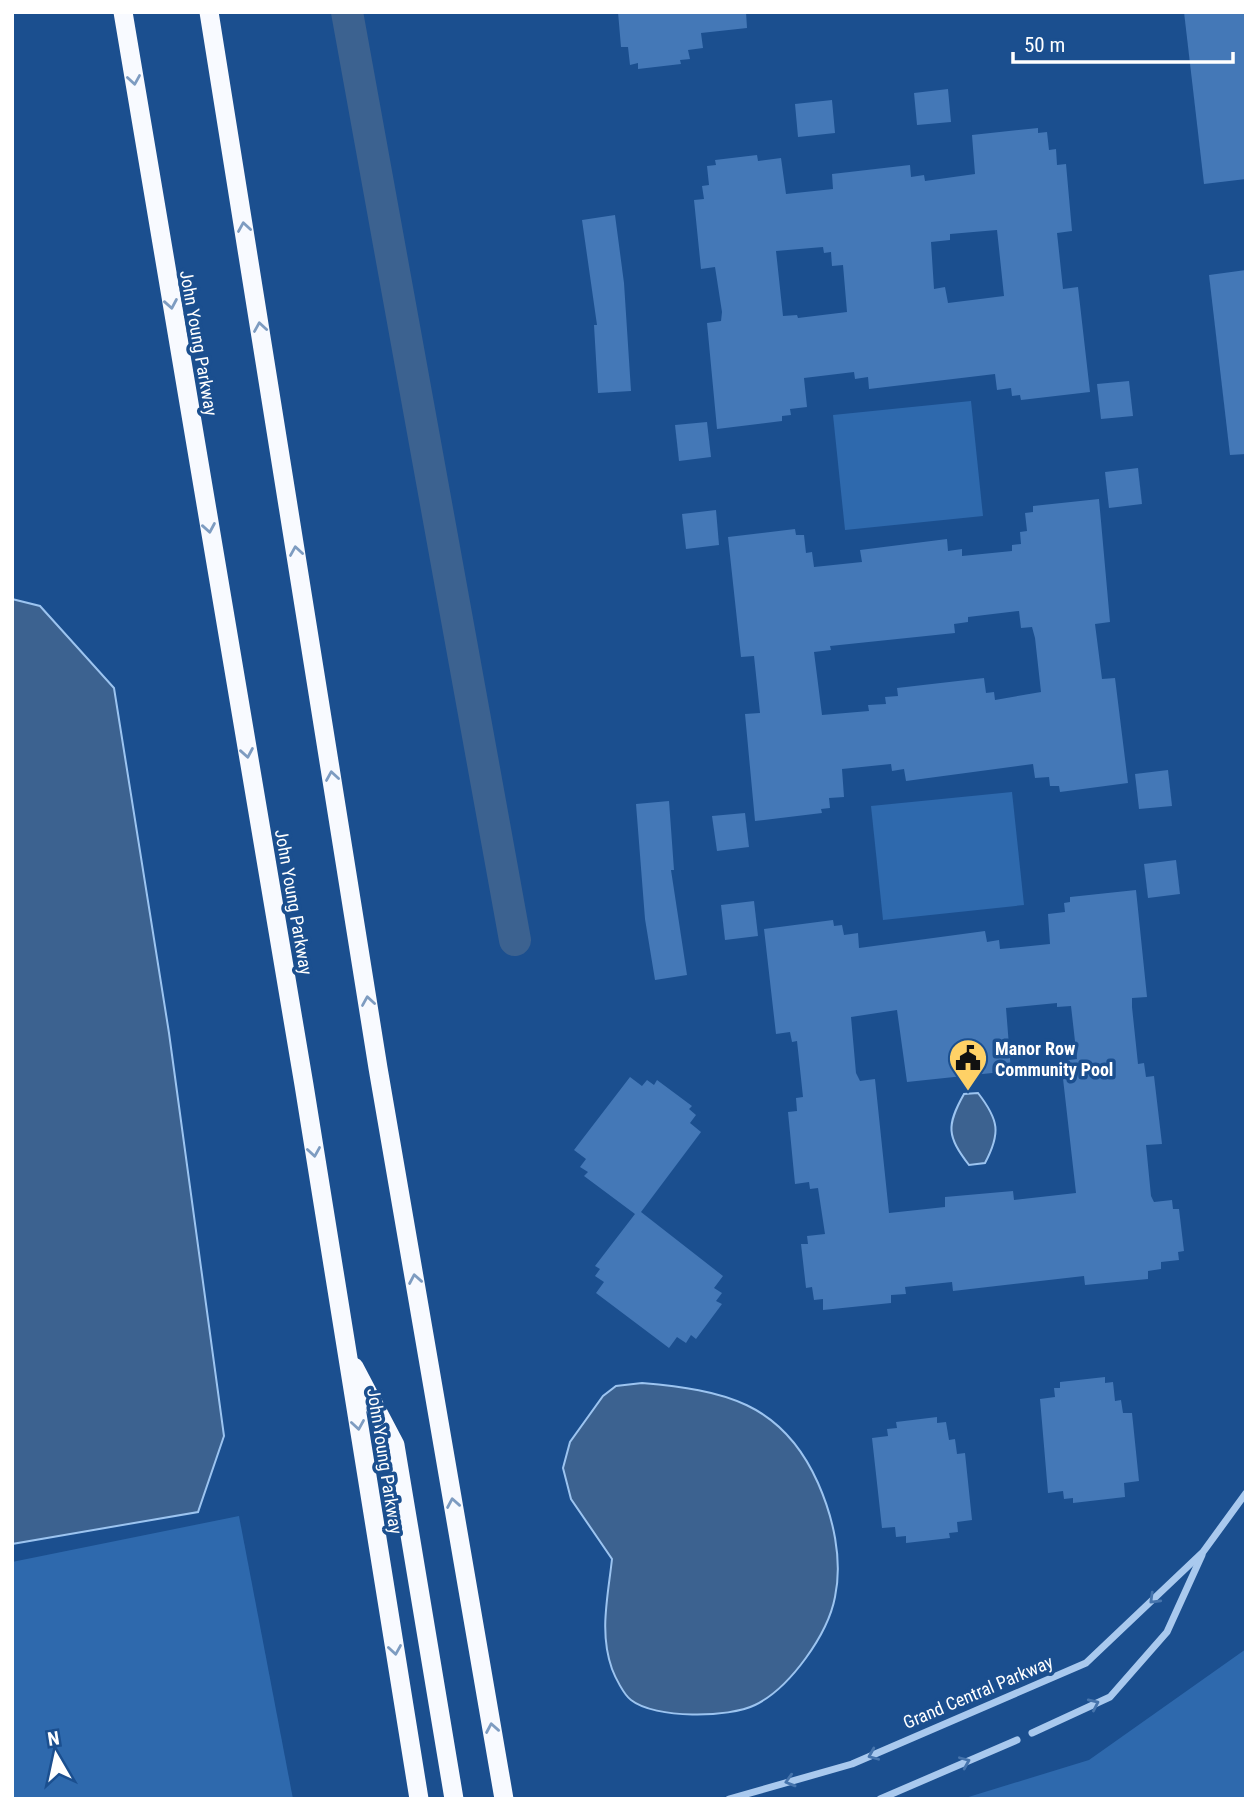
<svg xmlns="http://www.w3.org/2000/svg" width="1258" height="1811" font-family="'Roboto Condensed',sans-serif">
	<style>
		.green { fill: #2e69ad }
		.water { fill: #3c6290; stroke: #9cc4f0; stroke-width: 2 }
		.lines { fill: none; stroke-linecap: round; stroke-linejoin: round }
		.canal { stroke: #3c6290; stroke-width: 32 }
		.building { fill: #4478b7; fill-rule: evenodd }
		.minor { stroke: #a9c9ee; stroke-width: 7 }
		.trunk { stroke: #f8faff; stroke-width: 19 }
		.oneway { stroke: #7e9cc1 }
		.oneway2 { stroke: #4674ac }
		.labels { text-anchor: middle; dominant-baseline: central; stroke-width: 7; stroke-linejoin: round; paint-order: stroke }
		.street-label { font-size: 18px; fill: #fff; stroke: #1b4f8f }
		.poi-label { font-size: 18px; font-weight: bold; fill: #fff; stroke: #1b4f8f; text-anchor: start }
	</style>
	<rect width="100%" height="100%" fill="#1b4f8f"/>
	<!-- green -->
	<g class="green">
		<path d="M971,401l12,115 -138,14 -12,-115z"/>
		<path d="M1012,792l12,113 -141,15 -12,-114z"/>
		<path d="M239,1516l54,283h-281v-237z"/>
		<path d="M1246,1649v150h-284l127,-39z"/>
	</g>
	<!-- water -->
	<g class="water">
		<path d="M12,599l28,7 74,82 55,345 55,403 -26,76 -186,32z"/>
		<path d="M978,1093c21,27 23,40 7,70l-16,2c-22,-29 -23,-39 -5,-71z"/>
		<path d="M642,1383c81,7 140,19 176,100 15,34 25,76 17,114 -7,37 -45,91 -80,108 -26,13 -100,14 -124,-5 -7,-5 -16,-23 -19,-31 -13,-36 -4,-73 0,-110l-41,-60 -8,-31 7,-26 33,-46 13,-10z"/>
	</g>
	<g class="lines">
		<!-- canal -->
		<path class="canal" d="M347,12l168,928"/>
	</g>
	<!-- building -->
	<g class="building">
		<path d="M618,12h128l1,16 -46,5 2,15 -15,2 2,9 -10,1 1,4 -43,5v-6l-8,2 -2,-18h-7z"/>
		<path d="M1184,12h62v167l-42,5z"/>
		<path d="M948,89l3,33 -34,3 -3,-32z"/>
		<path d="M832,100l3,33 -37,4 -3,-33z"/>
		<path d="M1038,128v5l9,-1 2,18 7,-1 1,16 9,-1 6,67 -15,2 1,9 5,47 15,-2 12,105 -69,8 -1,-5 -8,1 -1,-8 -14,2 -2,-16 -126,15 -1,-12 -13,2 -1,-7 -50,6 3,29 -17,2 1,6 -9,1v5l-65,8 -10,-106 14,-2 1,-9 -7,-45 -14,2 -7,-69 10,-1 -2,-13 7,-1 -2,-19 9,-1 -1,-5 42,-5 1,6 23,-3 5,36 47,-5 -1,-15 78,-9 1,12 13,-2 1,6 50,-7 -3,-39zM997,230l7,66 -56,7 -3,-16 -11,2 -3,-47 19,-2v-6zM823,247l1,6 7,-1 1,14 11,-1 4,47 -49,6 -1,-3 -14,1 -7,-65z"/>
		<path d="M615,215l9,68 7,108 -33,2 -4,-68h3l-15,-105z"/>
		<path d="M1246,270v184l-16,1 -21,-180z"/>
		<path d="M1129,381l4,35 -32,3 -4,-35z"/>
		<path d="M707,422l4,35 -32,4 -4,-36z"/>
		<path d="M1138,468l4,36 -33,4 -4,-36z"/>
		<path d="M1099,499l11,123 -15,2 7,55 13,-1 13,105 -68,9 -1,-6h-9l-1,-9 -14,1 -2,-14 -127,17 -2,-12 -12,2 -1,-7 -49,5 2,28 -15,1 1,10 -9,1 1,4 -67,8 -10,-107 15,-1 -6,-57 -13,1 -13,-120 67,-8 1,6h8l2,18 6,-1 2,15 48,-5 -2,-12 87,-11 1,12 14,-2v7l50,-5v-6l9,-1 -1,-12 7,-1 -2,-18 8,-1v-6zM1019,611l2,17 11,-1 3,11 6,54 -46,8 -1,-8 -8,1 -2,-15 -87,10 1,8 -13,1 1,7 -18,1 1,6 -47,4 -8,-63 17,-2 -1,-4 125,-13 -1,-9 14,-2v-5z"/>
		<path d="M716,510l3,35 -33,4 -4,-35z"/>
		<path d="M1168,770l4,36 -33,3 -4,-35z"/>
		<path d="M669,801l5,69h-3l16,105 -32,5 -10,-61 -9,-115z"/>
		<path d="M745,813l4,34 -32,4 -5,-35z"/>
		<path d="M1176,860l4,34 -32,4 -4,-34z"/>
		<path d="M1136,890l11,107 -15,1v9l6,57 6,-1 2,14 8,-1 8,68 -16,1 5,51 3,6 18,-2 1,9h6l5,42 -6,1 1,8 -18,2v7l-13,2v8l-63,6 -1,-9 -131,15 -1,-9 -47,5 1,7 -15,1v8l-68,7v-11l-9,1 -2,-13 -6,1 -5,-44h7l-1,-8 18,-2 -7,-46 -8,1 -1,-7 -14,2 -7,-72 9,-1 -1,-13 7,-1 -6,-56 -5,1 -2,-10 -14,2 -12,-105 69,-9 1,6 8,-1 2,10 14,-2 1,15 126,-17 2,11 12,-2 1,9 50,-5 -2,-30 17,-2 -1,-9 6,-1v-5zM1057,1003v4l14,-1 6,53 -16,2 15,132 -62,7 -1,-9 -68,6v10l-56,6 -14,-134 -15,2 -4,-8 -5,-56 46,-7 10,72 104,-11 -5,-63z"/>
		<path d="M754,901l4,35 -33,4 -4,-35z"/>
		<path d="M630,1077l12,9 5,-6 7,5 3,-5 35,26 -3,3 7,6 -6,8 11,9 -60,80 82,64 -9,12 8,5 -6,8 6,3 -26,35 -5,-4 -5,8 -9,-6 -8,11 -73,-55 8,-11 -9,-6 5,-7 -5,-3 40,-52 -51,-38 4,-4 -8,-5 6,-8 -12,-9z"/>
		<path d="M1105,1377v6l8,-1 2,19 6,-1 2,13h9l7,68 -15,2 1,14 -52,6v-5l-9,1 -1,-8 -15,2 -8,-94 15,-2 -1,-9h6v-6z"/>
		<path d="M937,1417v6l9,-1 3,18 6,-1 2,15 8,-1 7,67 -15,2 1,10 -9,1 1,5 -44,5v-7l-10,1 -1,-10 -13,1 -10,-90 16,-2 -1,-7 10,-1 -1,-6z"/>
	</g>
	<g class="lines">
		<!-- minor -->
		<g class="minor">
			<path d="M1032,1733l78,-36 57,-65 35,-77"/>
			<path d="M729,1799l123,-35 234,-101 117,-111 43,-59"/>
			<path d="M880,1799l137,-59"/>
		</g>
		<!-- trunk -->
		<g class="trunk">
			<path d="M123,12l181,1073 115,714"/>
			<path d="M209,12l169,1056 126,731"/>
			<path d="M354,1367l41,78 59,354"/>
		</g>
	</g>
	<!-- one-way arrows -->
	<defs><path id="oneway-chevron" d="M-2-3.5L2.5 0L-2 3.5" fill="none" stroke-width="1.6" stroke-linecap="round" stroke-linejoin="round" transform="scale(1.75)"/></defs>
	<g class="oneway">
		<use href="#oneway-chevron" transform="translate(134 80) rotate(81)"/>
		<use href="#oneway-chevron" transform="translate(244 227) rotate(-99)"/>
		<use href="#oneway-chevron" transform="translate(171 304) rotate(80)"/>
		<use href="#oneway-chevron" transform="translate(260 327) rotate(-99)"/>
		<use href="#oneway-chevron" transform="translate(209 528) rotate(80)"/>
		<use href="#oneway-chevron" transform="translate(296 551) rotate(-99)"/>
		<use href="#oneway-chevron" transform="translate(247 753) rotate(80)"/>
		<use href="#oneway-chevron" transform="translate(332 776) rotate(-99)"/>
		<use href="#oneway-chevron" transform="translate(368 1001) rotate(-99)"/>
		<use href="#oneway-chevron" transform="translate(314 1152) rotate(81)"/>
		<use href="#oneway-chevron" transform="translate(415 1279) rotate(-100)"/>
		<use href="#oneway-chevron" transform="translate(358 1425) rotate(81)"/>
		<use href="#oneway-chevron" transform="translate(453 1503) rotate(-100)"/>
		<use href="#oneway-chevron" transform="translate(395 1650) rotate(81)"/>
		<use href="#oneway-chevron" transform="translate(492 1728) rotate(-100)"/>
	</g>
	<g class="oneway2">
		<use href="#oneway-chevron" transform="translate(1154 1599) rotate(136)"/>
		<use href="#oneway-chevron" transform="translate(1094 1704) rotate(-25)"/>
		<use href="#oneway-chevron" transform="translate(873 1755) rotate(157)"/>
		<use href="#oneway-chevron" transform="translate(965 1762) rotate(-23)"/>
		<use href="#oneway-chevron" transform="translate(790 1781) rotate(164)"/>
	</g>
	<!-- icons -->
	<defs>
		<g id="civic-pin" transform="scale(2.0125)"><path d="M0 17L-7.5 6A9.5 9.5 0 1 1 7.5 6Z" fill="#ffd166" stroke="#1b4f8f"/><path d="M-.6-6.5H3V-4.5H.6V-3L4-1V1h2V6H-6V1h2V-1L-.6-3ZM-1.2 2.5V6h2.4V2.5Z" fill="#111"/></g>
	</defs>
	<g fill-rule="evenodd">
		<use href="#civic-pin" x="968" y="1058"/>
	</g>
	<g class="labels">
		<!-- street labels -->
		<g class="street-label">
			<text transform="translate(199 343) rotate(80)">John Young Parkway</text>
			<text transform="translate(294 902) rotate(80)">John Young Parkway</text>
			<text transform="translate(385 1461) rotate(81)">John Young Parkway</text>
			<text transform="translate(978 1692) rotate(-23)">Grand Central Parkway</text>
		</g>
		<!-- poi labels -->
		<g class="poi-label">
			<text x="995" y="1048">Manor Row<tspan x="995" dy="21">Community Pool</tspan></text>
		</g>
	</g>
	<!-- border -->
	<rect width="1258" height="1811" fill="none" stroke="#ffffff" stroke-width="28"/>
	<!-- north arrow -->
	<g transform="translate(56 1755) rotate(351)" stroke="#1b4f8f" stroke-width="5" paint-order="stroke">
	<path d="M0-5L12 26L0 18L-12 26Z" fill="#ffffff"/>
	<text y="-10" font-size="19" font-weight="bold" text-anchor="middle" fill="#ffffff">N</text>
	</g>
	<!-- scale -->
	<path d="M1013 52v10h220v-10" fill="none" stroke="#ffffff" stroke-width="3.5"/>
	<text x="1024" y="52" font-size="21" fill="#ffffff" stroke="#1b4f8f" stroke-width="5" paint-order="stroke">50 m</text>
</svg>
